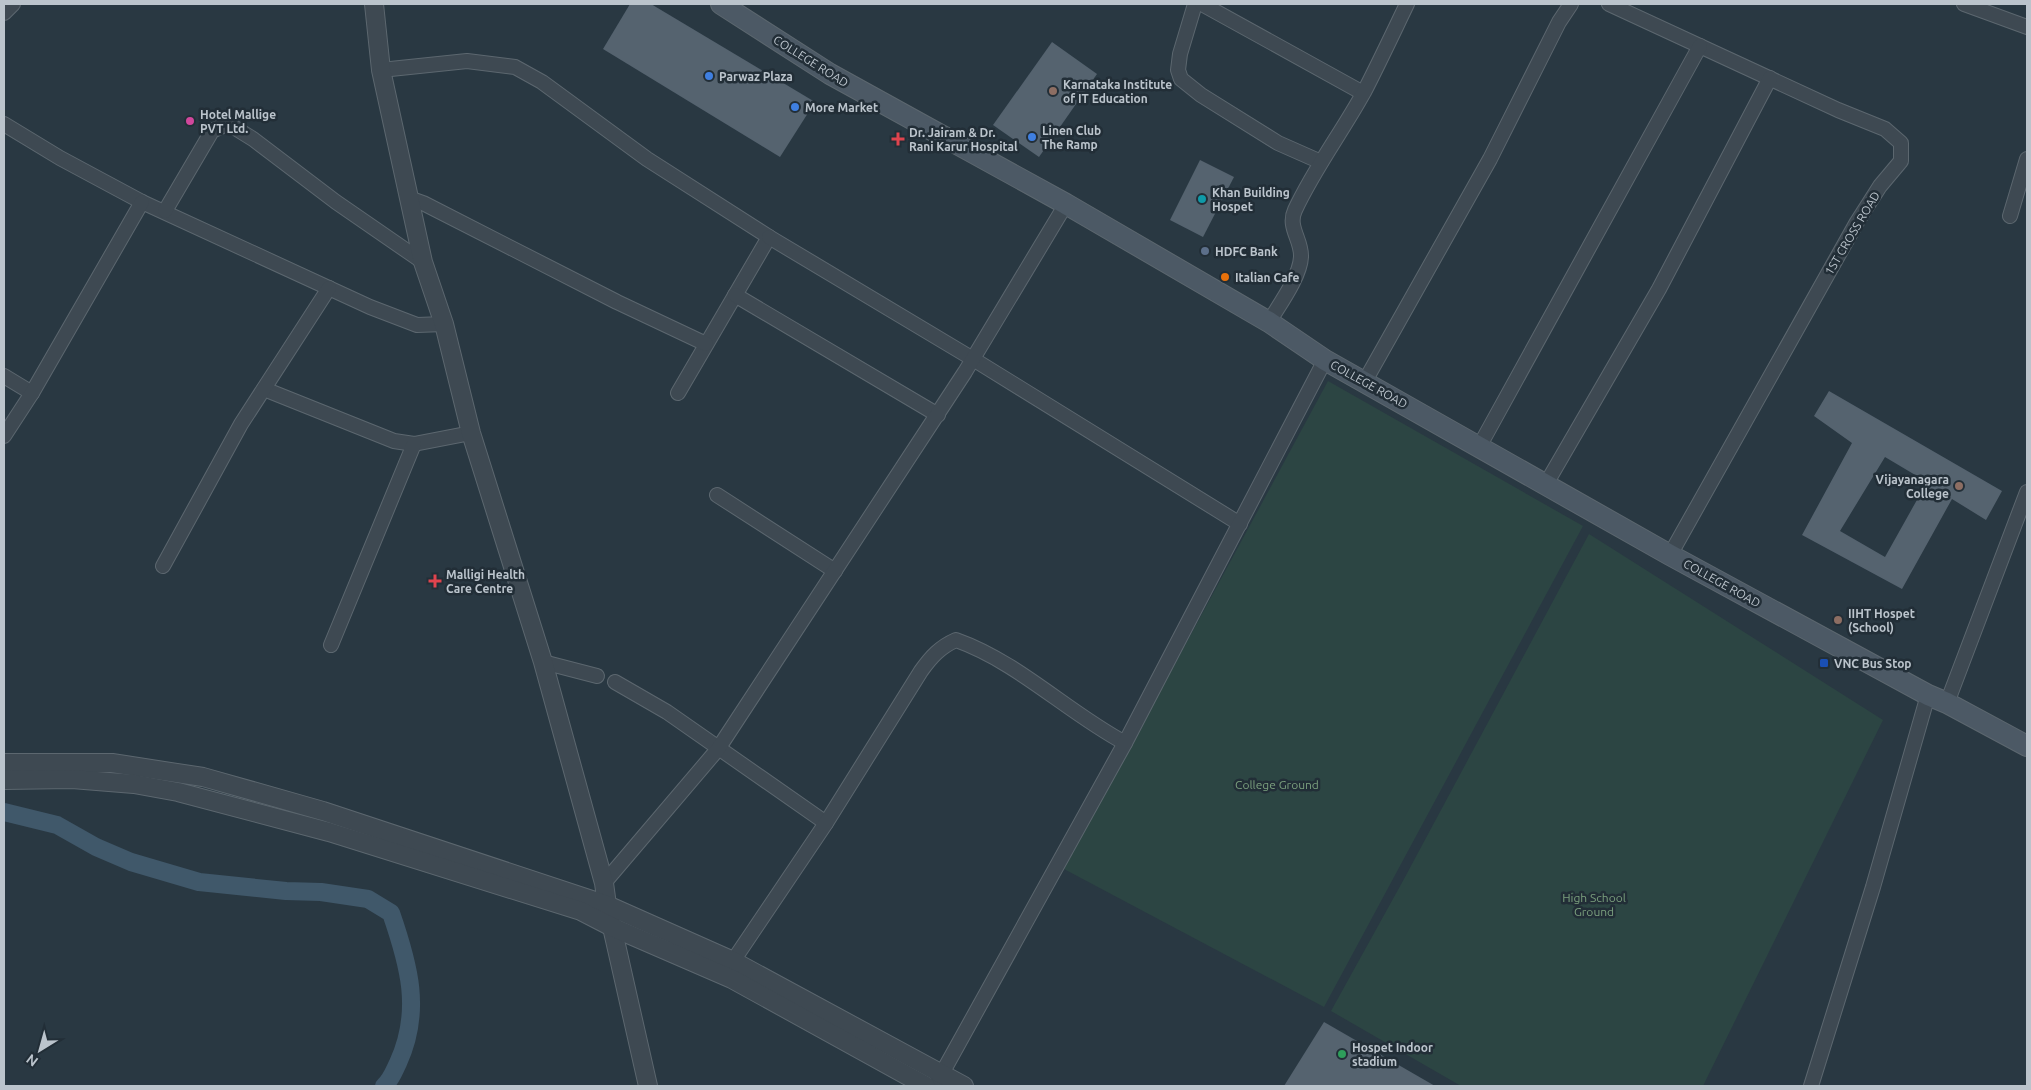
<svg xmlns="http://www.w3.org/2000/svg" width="2031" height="1090" font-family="Ubuntu,sans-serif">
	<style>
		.green { fill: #2c4543 }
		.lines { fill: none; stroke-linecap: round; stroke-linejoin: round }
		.canal { stroke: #40586a; stroke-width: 18 }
		.building { fill: #55636f; fill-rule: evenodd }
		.minor-casing { stroke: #5c676f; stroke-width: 16 }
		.tertiary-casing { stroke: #5c676f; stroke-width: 20 }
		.secondary-casing { stroke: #5c676f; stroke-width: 22 }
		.minor { stroke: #3e4952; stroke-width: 14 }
		.tertiary { stroke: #3e4952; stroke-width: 18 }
		.secondary { stroke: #4c5965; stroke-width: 20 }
		.shop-dot { fill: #3f7fe0; stroke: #222e37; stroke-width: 2 }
		.education-dot { fill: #8d6e63; stroke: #222e37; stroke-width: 2 }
		.hotel-dot { fill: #d1479c; stroke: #222e37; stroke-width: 2 }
		.health-dot { fill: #e0444e; stroke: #222e37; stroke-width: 2 }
		.culture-dot { fill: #0f9aa8; stroke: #222e37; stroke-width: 2 }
		.service-dot { fill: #5c6f8a; stroke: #222e37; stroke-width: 2 }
		.food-dot { fill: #e8710a; stroke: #222e37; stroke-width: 2 }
		.transit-dot { fill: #1a4fb4; stroke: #222e37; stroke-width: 2 }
		.leisure-dot { fill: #2e9e5b; stroke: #222e37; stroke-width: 2 }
		.labels { text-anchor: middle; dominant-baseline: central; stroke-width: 5; stroke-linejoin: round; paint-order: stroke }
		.street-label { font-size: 12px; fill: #bbc4cc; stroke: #222e37 }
		.poi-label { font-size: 12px; font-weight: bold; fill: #bbc4cc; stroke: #222e37; text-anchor: start }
		.park-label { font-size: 12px; fill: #7ba07e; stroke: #222e37 }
	</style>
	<rect width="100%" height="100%" fill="#293842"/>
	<!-- green -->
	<g class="green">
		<path d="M1328,381l255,145 -259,481 -260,-138z"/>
		<path d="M1589,534l294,186 -180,366h-242l-130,-75 73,-132z"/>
	</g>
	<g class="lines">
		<!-- canal -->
		<path class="canal" d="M4,812l53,13 39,22 35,15 68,20 87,9 35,1 47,7 23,14c18,52 31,98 7,150 -4,8 -7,17 -14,23"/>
	</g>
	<!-- building -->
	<g class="building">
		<path d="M630,4h21l164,98 -35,55 -177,-108z"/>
		<path d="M1052,42l45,32 -58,83 -46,-32z"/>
		<path d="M1200,160l34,17 -31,60 -33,-17z"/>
		<path d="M1829,391l173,100 -16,29 -34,-21 -50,90 -100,-54 50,-92 -38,-27zM1885,457l42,25 -42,75 -45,-26z"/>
		<path d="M1324,1022l111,64h-151z"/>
	</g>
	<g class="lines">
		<!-- minor casing -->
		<g class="minor-casing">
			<g id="minor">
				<path d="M1195,4l-15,50 -2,16 3,9 20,16 77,48 43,19"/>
				<path d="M1202,4l161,89"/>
				<path d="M1609,4l229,106 47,19 16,14v18l-21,25 -23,36 -187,333"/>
				<path d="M1964,4l63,23"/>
				<path d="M4,13l9,-9"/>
				<path d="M381,70l86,-9 48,6 27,15 105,77 122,78 -91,156"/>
				<path d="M4,124l56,34 82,44 228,105 47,18 27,-1"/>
				<path d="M409,198l14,5 194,99 89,42"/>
				<path d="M165,211l47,-80 14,-7 6,2 21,13 83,63 87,60"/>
				<path d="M2010,216l17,-57"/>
				<path d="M769,237l204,122 267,165"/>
				<path d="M735,295l203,120"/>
				<path d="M1269,322c10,-17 31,-45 32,-65 1,-17 -14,-30 -6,-47 19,-41 47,-78 69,-118 15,-29 29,-59 43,-88"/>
				<path d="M4,376l28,17"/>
				<path d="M1365,381l125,-222 69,-137 12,-18"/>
				<path d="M264,389l130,52 20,3 57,-11"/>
				<path d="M4,436l28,-43 110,-191"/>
				<path d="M1479,447l221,-401"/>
				<path d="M1546,484l113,-195 111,-211"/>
				<path d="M717,495l118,76"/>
				<path d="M163,566l78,-142 88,-136"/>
				<path d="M331,645l83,-201"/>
				<path d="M543,662l54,14"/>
				<path d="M615,682l52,30 159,111"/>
				<path d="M1947,703l80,-211"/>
				<path d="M604,883l114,-134 247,-377 101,-168"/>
				<path d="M733,961l93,-138 95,-152c10,-14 19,-24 35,-31 62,22 111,72 169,103"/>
				<path d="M935,1086l190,-343 200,-383"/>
				<path d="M1811,1086l62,-199 55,-192"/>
			</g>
		</g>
		<!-- tertiary casing -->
		<g class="tertiary-casing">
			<g id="tertiary">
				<path d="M374,4l7,66 42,192 21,62 27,109 72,229 61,221 3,22 41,181"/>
				<path d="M4,763h108l91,14 120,34 284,94 126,56 231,125"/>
				<path d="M4,780l68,-1 62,5 44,8 151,40 252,79 31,16 120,52 194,107"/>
			</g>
		</g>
		<!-- secondary casing -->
		<g class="secondary-casing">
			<path id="secondary" d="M721,4l109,70 236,130 203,118 56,38 345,195 258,140 19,8 80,43"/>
		</g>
		<!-- minor -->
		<use href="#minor" class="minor"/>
		<!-- tertiary -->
		<use href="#tertiary" class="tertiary"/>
		<!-- secondary -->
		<use href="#secondary" class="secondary"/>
	</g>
	<!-- markers -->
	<g class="shop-dot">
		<circle cx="709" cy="76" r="5"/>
		<circle cx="795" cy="107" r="5"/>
		<circle cx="1032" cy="137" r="5"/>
	</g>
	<g class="education-dot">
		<circle cx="1053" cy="91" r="5"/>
		<circle cx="1959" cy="486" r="5"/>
		<circle cx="1838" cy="620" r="5"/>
	</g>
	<circle class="hotel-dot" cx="190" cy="121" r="5"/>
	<g class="health-dot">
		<path d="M895.5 131.5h5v5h5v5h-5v5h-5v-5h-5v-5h5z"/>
		<path d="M432.5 573.5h5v5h5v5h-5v5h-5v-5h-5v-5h5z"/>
	</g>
	<circle class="culture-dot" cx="1202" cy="199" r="5"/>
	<circle class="service-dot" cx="1205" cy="251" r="5"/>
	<circle class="food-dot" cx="1225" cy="277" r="5"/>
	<rect class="transit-dot" x="1819" y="658" width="10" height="10" rx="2.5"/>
	<circle class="leisure-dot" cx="1342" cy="1054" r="5"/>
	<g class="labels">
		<!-- street labels -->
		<g class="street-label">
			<text transform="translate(811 61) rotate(32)">COLLEGE ROAD</text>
			<text transform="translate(1852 233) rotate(-59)">1ST CROSS ROAD</text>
			<text transform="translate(1369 384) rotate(29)">COLLEGE ROAD</text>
			<text transform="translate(1722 583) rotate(29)">COLLEGE ROAD</text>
		</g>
		<!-- poi labels -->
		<g class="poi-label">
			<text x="719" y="76">Parwaz Plaza</text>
			<text x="1063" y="84">Karnataka Institute<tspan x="1063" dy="14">of IT Education</tspan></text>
			<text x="805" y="107">More Market</text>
			<text x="200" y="114">Hotel Mallige<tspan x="200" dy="14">PVT Ltd.</tspan></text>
			<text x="1042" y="130">Linen Club<tspan x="1042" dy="14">The Ramp</tspan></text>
			<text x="909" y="132">Dr. Jairam &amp; Dr.<tspan x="909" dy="14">Rani Karur Hospital</tspan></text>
			<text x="1212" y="192">Khan Building<tspan x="1212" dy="14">Hospet</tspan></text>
			<text x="1215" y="251">HDFC Bank</text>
			<text x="1235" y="277">Italian Cafe</text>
			<text x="1949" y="479" text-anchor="end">Vijayanagara<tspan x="1949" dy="14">College</tspan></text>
			<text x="446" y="574">Malligi Health<tspan x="446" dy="14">Care Centre</tspan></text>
			<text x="1848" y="613">IIHT Hospet<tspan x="1848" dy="14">(School)</tspan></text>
			<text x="1834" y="663">VNC Bus Stop</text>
			<text x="1352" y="1047">Hospet Indoor<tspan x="1352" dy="14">stadium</tspan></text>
		</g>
		<!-- park labels -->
		<g class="park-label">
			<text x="1277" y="784">College Ground</text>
			<text x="1594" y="897">High School<tspan x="1594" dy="14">Ground</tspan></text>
		</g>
	</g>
	<!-- border -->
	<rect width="2031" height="1090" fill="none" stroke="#bbc4cc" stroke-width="10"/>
	<!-- north arrow -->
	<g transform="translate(40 1050) rotate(217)" stroke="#222e37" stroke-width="4" paint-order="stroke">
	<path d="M0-4L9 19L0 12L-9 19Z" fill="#bbc4cc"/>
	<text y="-8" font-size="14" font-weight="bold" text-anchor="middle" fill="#bbc4cc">N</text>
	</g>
</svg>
